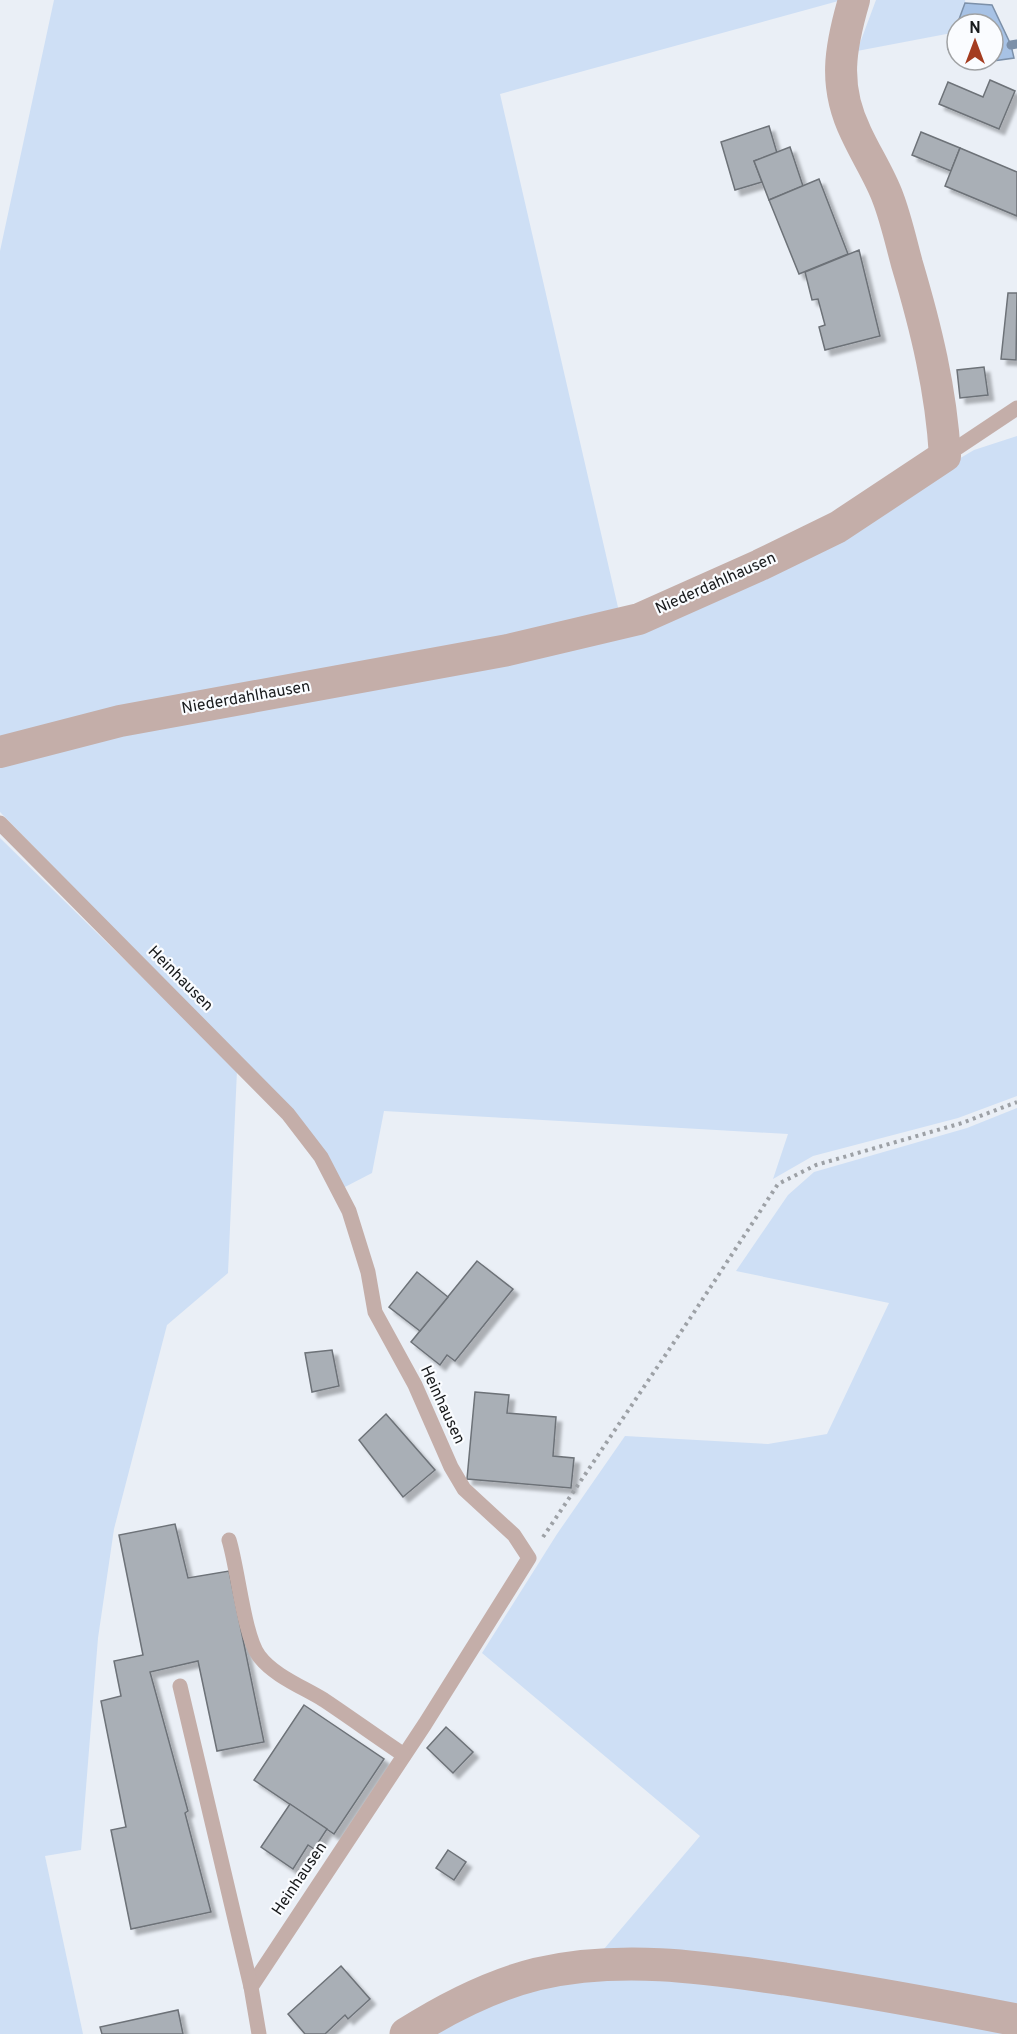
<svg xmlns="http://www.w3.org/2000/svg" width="1017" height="2034" font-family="Overpass,sans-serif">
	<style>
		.green { fill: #cedff5 }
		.water { fill: #a7c2e5; stroke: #7c90a9; stroke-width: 1.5 }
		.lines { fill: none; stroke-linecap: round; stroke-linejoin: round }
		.stream { stroke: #7c90a9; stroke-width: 9 }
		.building { fill: #a9afb6; stroke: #6d7278; stroke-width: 1.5; filter: url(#shadow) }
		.path { stroke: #9da1a6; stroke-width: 4; stroke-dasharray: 3 4.5; stroke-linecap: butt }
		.service { stroke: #c4aea9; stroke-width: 15 }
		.minor { stroke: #c4aea9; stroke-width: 32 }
		.tertiary { stroke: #c4aea9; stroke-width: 33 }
		.labels { text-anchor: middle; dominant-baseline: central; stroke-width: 4.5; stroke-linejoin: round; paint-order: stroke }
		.street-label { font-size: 16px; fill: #181a1c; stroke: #fafcff }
	</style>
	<defs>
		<filter id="shadow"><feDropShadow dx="5.5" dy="5.5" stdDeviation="1.5" flood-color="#0004"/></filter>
	</defs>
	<rect width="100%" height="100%" fill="#eaeff6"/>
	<!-- green -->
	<g class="green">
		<path d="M54,0h788l-342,94 120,522 -620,127v-492z"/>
		<path d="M876,0h89l2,24h-10v8l-100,19z"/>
		<path d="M1017,436v660l-59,22 -145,38 -40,23 15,-45 -404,-23 -12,62 -29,15 -98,-124 -245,-252v-55l502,-94 339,-135 133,-78z"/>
		<path d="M0,838l237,232 -9,203 -61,52 -53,204 -16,109 -17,212 -36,6 38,178h-83z"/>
		<path d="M1017,1108v903l-419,-55 102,-120 -218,-183 75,-119 68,-98 143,8 59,-10 62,-131 -153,-32 52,-76 26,-23 153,-44z"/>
		<path d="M632,1967l385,67h-594l113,-53z"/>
	</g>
	<!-- water -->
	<path class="water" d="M965,3l27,2 19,40 3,13 -21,3 -3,-1h3v-36h-36v28l-9,-3z"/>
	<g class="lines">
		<!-- stream -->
		<path class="stream" d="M1011,45l6,-1"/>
	</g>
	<!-- building -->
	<g class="building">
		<path d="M990,80l25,11 -16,38 -60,-25 9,-22 35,15z"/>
		<path d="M769,126l8,27 -23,8 8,21 -27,8 -14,-48z"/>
		<path d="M921,132l39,16 -9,23 -39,-16z"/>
		<path d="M790,147l13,39 -34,14 -15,-39z"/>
		<path d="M960,148l57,24v44l-72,-30z"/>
		<path d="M819,179l29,75 -49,20 -30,-74z"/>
		<path d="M859,250l21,86 -55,14 -6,-23 6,-2 -7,-26 -6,1 -7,-28z"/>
		<path d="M1008,293h9l-1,67 -15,-1z"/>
		<path d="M984,367l4,28 -28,3 -3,-28z"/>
		<path d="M477,1261l36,28 -58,72 -8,-6 -7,10 -29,-23z"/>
		<path d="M417,1272l31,25 -28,34 -31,-24z"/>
		<path d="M332,1350l7,36 -27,6 -7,-39z"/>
		<path d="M475,1392l34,3 -2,18 49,4 -3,39 21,2 -3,30 -104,-9z"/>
		<path d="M386,1414l49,56 -32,27 -44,-57z"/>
		<path d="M175,1524l13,54 41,-7 35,171 -47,9 -19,-90 -48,11 38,139 -3,2 26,99 -80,17 -20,-99 15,-3 -25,-126 20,-5 -7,-35 29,-6 -24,-120z"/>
		<path d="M304,1705l80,54 -50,75 -80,-54z"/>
		<path d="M446,1727l27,25 -20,21 -26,-25z"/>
		<path d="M290,1804l37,25 -13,20 -6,-4 -15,24 -32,-22z"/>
		<path d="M448,1850l18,12 -12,18 -18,-12z"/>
		<path d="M341,1966l29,33 -22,20 -3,-4 -20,19h-20l-17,-20z"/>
		<path d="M178,2010l5,24h-81l-2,-7z"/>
	</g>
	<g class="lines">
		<!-- path -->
		<path class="path" d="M543,1537l148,-220 87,-133 38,-19 146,-42 55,-21"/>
		<!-- service -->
		<g class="service">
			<path d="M945,456l72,-48"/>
			<path d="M0,823l288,291 33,43 28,54 19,61 7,40 40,73 36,82 13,22 50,46 15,23 -104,166 -174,263 8,47"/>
			<path d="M229,1540c9,29 15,96 30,116 15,20 44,31 65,44 27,18 53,37 80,55"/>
			<path d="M180,1686l71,301"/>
		</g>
		<!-- minor -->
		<path class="minor" d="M0,752l120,-31 388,-71 131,-31 121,-54 78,-38 107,-71c-4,-67 -19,-128 -38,-192 -6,-22 -11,-45 -19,-66 -8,-22 -22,-43 -32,-65 -23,-47 -16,-85 -2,-133"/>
		<!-- tertiary -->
		<path class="tertiary" d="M406,2034c41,-26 83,-48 131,-60 83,-19 165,-7 248,5 78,12 155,26 232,41"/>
	</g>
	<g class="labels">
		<!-- street labels -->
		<g class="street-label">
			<text transform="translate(716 584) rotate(-24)">Niederdahlhausen</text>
			<text transform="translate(246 698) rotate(-10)">Niederdahlhausen</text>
			<text transform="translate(180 979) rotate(45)">Heinhausen</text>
			<text transform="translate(442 1405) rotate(65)">Heinhausen</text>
			<text transform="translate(300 1879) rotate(-56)">Heinhausen</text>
		</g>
	</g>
	<!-- north arrow -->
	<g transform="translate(975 42)"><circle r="28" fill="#fafcff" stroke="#a0a2a4" stroke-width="1.5"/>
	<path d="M0-4.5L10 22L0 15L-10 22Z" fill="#a43c20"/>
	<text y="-9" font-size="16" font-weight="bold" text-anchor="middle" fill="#181a1c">N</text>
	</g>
</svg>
